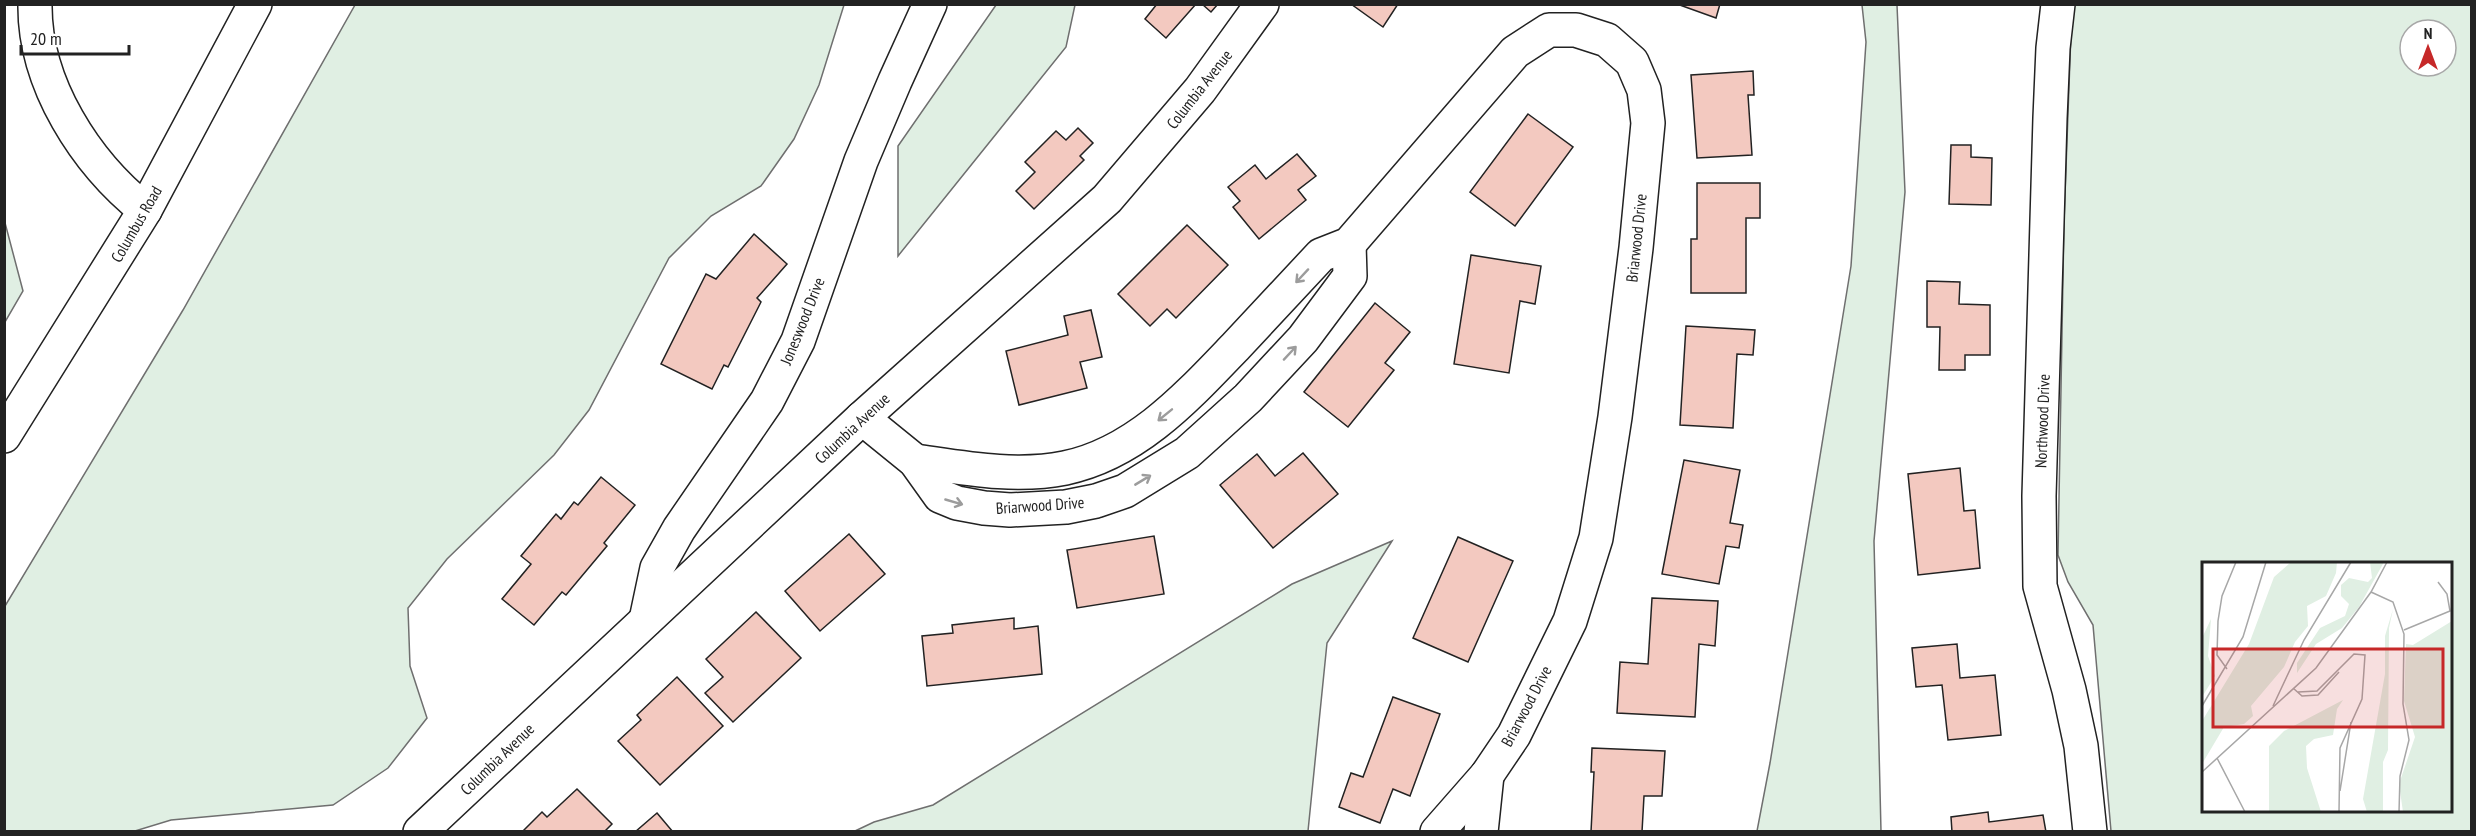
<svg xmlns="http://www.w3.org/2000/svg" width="2476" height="836" font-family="'PT Sans Narrow',sans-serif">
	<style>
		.green { fill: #e0efe3; stroke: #6f6f6f; stroke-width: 1.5; fill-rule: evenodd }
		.building { fill: #f3c9c0; stroke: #222; stroke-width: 1.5 }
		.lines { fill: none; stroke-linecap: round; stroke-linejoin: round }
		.street-casing { stroke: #222; stroke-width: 36 }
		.secondary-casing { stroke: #222; stroke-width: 36 }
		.street { stroke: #fff; stroke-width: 33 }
		.secondary { stroke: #fff; stroke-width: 33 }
		.oneway { stroke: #9c9c9c }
		.labels { text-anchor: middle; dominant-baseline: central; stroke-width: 4.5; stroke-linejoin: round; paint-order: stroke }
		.street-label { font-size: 16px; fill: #222; stroke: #fff }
		.inset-road { fill: none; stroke: #a7a7a7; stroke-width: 1.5 }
		.view { fill: #c62828; fill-opacity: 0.15; stroke: #c62828; stroke-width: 3 }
		.inset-edge { fill: none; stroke: #222; stroke-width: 3 }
	</style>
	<rect width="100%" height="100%" fill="#fff"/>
	<!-- green -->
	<g class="green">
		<path d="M355,5h489l-25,80 -25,54 -33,47 -50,30 -42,42 -80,152 -35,45 -107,104 -39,49 2,58 17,52 -39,50 -55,37 -162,15 -36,11h-130v-225l178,-296z"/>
		<path d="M996,5h79l-9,42 -168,209v-110z"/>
		<path d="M1862,5h35l8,187 -31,349 7,290h-124l13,-68 81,-497 15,-224z"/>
		<path d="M2072,5h399v826h-360l-18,-206 -25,-43 -10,-27 6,-333zM2410,30h36v36h-36zM2203,563h247v247h-247z"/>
		<path d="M4,219l19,72 -18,31h-1z"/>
		<path d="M1392,541l-65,102 -19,188h-453l19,-9 59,-17 359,-221z"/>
	</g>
	<!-- building -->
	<g class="building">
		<path d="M1157,4h39l-30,34 -21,-19z"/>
		<path d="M1202,4h16l-7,8z"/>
		<path d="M1351,4h47l-15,23z"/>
		<path d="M1677,4h43l-4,14z"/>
		<path d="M1753,71l1,24h-6l4,60 -55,3 -6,-83z"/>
		<path d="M1528,114l45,33 -58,79 -45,-34z"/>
		<path d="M1078,128l15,15 -13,13 4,4 -50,49 -18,-18 19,-19 -10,-10 31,-31 10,9z"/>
		<path d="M1951,145h20v12l21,1 -1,47 -42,-1z"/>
		<path d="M1297,154l19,22 -18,14 8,10 -47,39 -26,-32 7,-6 -12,-14 27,-22 11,14z"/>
		<path d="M1697,183h63v35h-14v75h-55v-54h6z"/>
		<path d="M1187,225l41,40 -52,53 -9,-9 -17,17 -32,-32z"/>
		<path d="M754,234l33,30 -30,34 4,4 -33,65 -4,-2 -12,24 -51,-25 45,-90 10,5z"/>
		<path d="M1471,255l70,11 -6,38 -15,-3 -11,72 -55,-9z"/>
		<path d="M1927,281l33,1 -1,22 31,1v50h-25v15h-26l1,-43h-13z"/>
		<path d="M1375,303l35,29 -25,31 9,7 -46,57 -44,-35z"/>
		<path d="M1091,310l11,47 -22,5 7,26 -68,17 -13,-54 62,-16 -4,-19z"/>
		<path d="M1686,326l69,4 -2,25 -16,-1 -4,74 -53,-3z"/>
		<path d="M1303,453l35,41 -65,54 -53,-63 37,-31 18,22z"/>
		<path d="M1684,460l56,10 -10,53 13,2 -4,23 -13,-2 -7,38 -57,-10z"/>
		<path d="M1960,468l4,43 11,-1 5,58 -62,7 -10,-101z"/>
		<path d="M601,477l34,28 -31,38 3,3 -41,49 -4,-3 -28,33 -32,-26 29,-35 -10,-8 35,-42 5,5 13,-17 4,3z"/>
		<path d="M849,534l36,40 -65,57 -35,-40z"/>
		<path d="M1154,536l10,58 -87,14 -10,-58z"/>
		<path d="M1458,537l55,24 -45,101 -55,-24z"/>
		<path d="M1652,598l66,3 -3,45 -16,-2 -4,73 -78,-4 3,-51 28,2z"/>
		<path d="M756,612l45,46 -68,64 -28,-29 18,-16 -17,-18z"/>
		<path d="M1014,618v11l24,-3 4,48 -115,12 -5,-50 31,-3 -1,-8z"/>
		<path d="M1957,644l3,34 35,-3 6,60 -53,5 -6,-55 -26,2 -4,-39z"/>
		<path d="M677,677l46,49 -63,59 -42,-44 23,-21 -4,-5z"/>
		<path d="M1393,697l47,17 -30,82 -17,-7 -13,34 -41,-16 12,-34 12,4z"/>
		<path d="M1592,748l73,3 -3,45h-18l-2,36h-51l3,-60h-3z"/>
		<path d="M577,789l35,35 -8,8h-82l20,-20 5,5z"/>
		<path d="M1988,812l1,10 54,-7 3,17h-94l-1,-15z"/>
		<path d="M657,813l16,19h-38z"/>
	</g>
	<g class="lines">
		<!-- street casing -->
		<g class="street-casing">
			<g id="street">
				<path d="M35,4c-1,80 51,159 110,206"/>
				<path d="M2058,4l-5,44 -3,70 -11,378 1,90 29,104 12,56 9,86"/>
				<path d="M862,418l53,43 25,35 17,7 27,5 26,2 56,-3 30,-6 29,-10 62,-38 61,-55 55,-59 47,-63 -1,-32"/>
				<path d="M915,461c49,7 100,17 150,7 72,-15 123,-72 172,-123 28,-30 56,-60 84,-90l28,-11 166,-192 34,-22h27l31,10 25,22 12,28 4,33 -12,125 -21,169 -19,121 -26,83 -56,114 -27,40 -50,57"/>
				<path d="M646,620l11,-52 22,-39 88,-128 31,-60 63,-180 34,-80 35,-77"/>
				<path d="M1481,832l6,-57"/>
			</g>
		</g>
		<!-- secondary casing -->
		<g class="secondary-casing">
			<g id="secondary">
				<path d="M4,436l141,-226 110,-206"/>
				<path d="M420,832l442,-414 245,-219 93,-109 62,-86"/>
			</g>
		</g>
		<!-- street -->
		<use href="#street" class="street"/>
		<!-- secondary -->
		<use href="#secondary" class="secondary"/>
	</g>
	<!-- one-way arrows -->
	<defs><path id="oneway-shaft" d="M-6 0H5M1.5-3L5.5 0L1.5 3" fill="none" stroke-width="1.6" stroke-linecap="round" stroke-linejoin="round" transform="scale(1.5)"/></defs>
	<g class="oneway">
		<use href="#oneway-shaft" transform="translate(1302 276) rotate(133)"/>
		<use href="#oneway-shaft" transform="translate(1290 353) rotate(-47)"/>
		<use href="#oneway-shaft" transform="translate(1165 415) rotate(141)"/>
		<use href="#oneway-shaft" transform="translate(1143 480) rotate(-31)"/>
		<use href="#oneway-shaft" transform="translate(954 502) rotate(16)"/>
	</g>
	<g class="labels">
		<!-- street labels -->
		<g class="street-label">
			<text transform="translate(1199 89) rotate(-52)">Columbia Avenue</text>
			<text transform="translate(136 224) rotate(-60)">Columbus Road</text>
			<text transform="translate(1636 238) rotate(-84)">Briarwood Drive</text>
			<text transform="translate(802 321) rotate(-68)">Joneswood Drive</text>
			<text transform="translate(2042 421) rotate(-88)">Northwood Drive</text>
			<text transform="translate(852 428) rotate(-43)">Columbia Avenue</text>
			<text transform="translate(1040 505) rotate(-4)">Briarwood Drive</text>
			<text transform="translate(1526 706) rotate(-62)">Briarwood Drive</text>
			<text transform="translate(497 759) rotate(-44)">Columbia Avenue</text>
		</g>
	</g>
	<!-- overview -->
	<g transform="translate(2202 562)">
		<rect width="250" height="250" fill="#fff"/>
		<path d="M89,0h46l-1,11 -10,23 -19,10 1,20 -13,16 -11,25 -33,39 2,10 -9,8 -20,3 -22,37v-43l47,-77 25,-67zM168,0h14l-25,45 -17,21 -26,16 -19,29v-10l23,-35 25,-12 4,-12 -8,-8v-11l8,-7 19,4 4,-4zM191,47l-4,19 -1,122 -5,12v50h-16l-4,-13 22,-125v-38zM9,57l-3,37 7,20 -13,21v-59zM250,59v191h-49l-4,-28 16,-47 -11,-36 2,-57 7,1zM141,138l-6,9 -4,26 -19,4 -8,7 1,22 14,44h-52v-66l15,-15z" fill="#e0efe3"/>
		<path class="inset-road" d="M169,30l22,10 11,32 -1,70 6,36 -9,36 -1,36M202,68l46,-19 -3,-17 -9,-12M25,107l-10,-14 1,-34 4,-25 14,-34M91,126l9,8 16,-1 21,-23M96,130l19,-1 37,-37 11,1 -3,44 -22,49 -1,64M0,144l41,-69 23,-75M71,144l31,-66 47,-78M15,196l28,54M0,210l114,-104 55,-76 16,-30M138,229l11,-69"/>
		<path class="view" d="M11,87h230v78h-230z"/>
		<rect width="250" height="250" class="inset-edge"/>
	</g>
	<!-- border -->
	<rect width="2476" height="836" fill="none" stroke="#222222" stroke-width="12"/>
	<!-- north arrow -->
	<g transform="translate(2428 48)"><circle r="28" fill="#ffffff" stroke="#a7a7a7" stroke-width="1.5"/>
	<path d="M0-4.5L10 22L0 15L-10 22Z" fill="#c62828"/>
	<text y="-9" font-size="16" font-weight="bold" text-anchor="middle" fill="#222222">N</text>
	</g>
	<!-- scale -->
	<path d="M21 45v9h108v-9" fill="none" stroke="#222222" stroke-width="3"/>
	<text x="30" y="45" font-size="18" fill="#222222" stroke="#ffffff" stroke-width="4.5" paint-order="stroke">20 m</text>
</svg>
